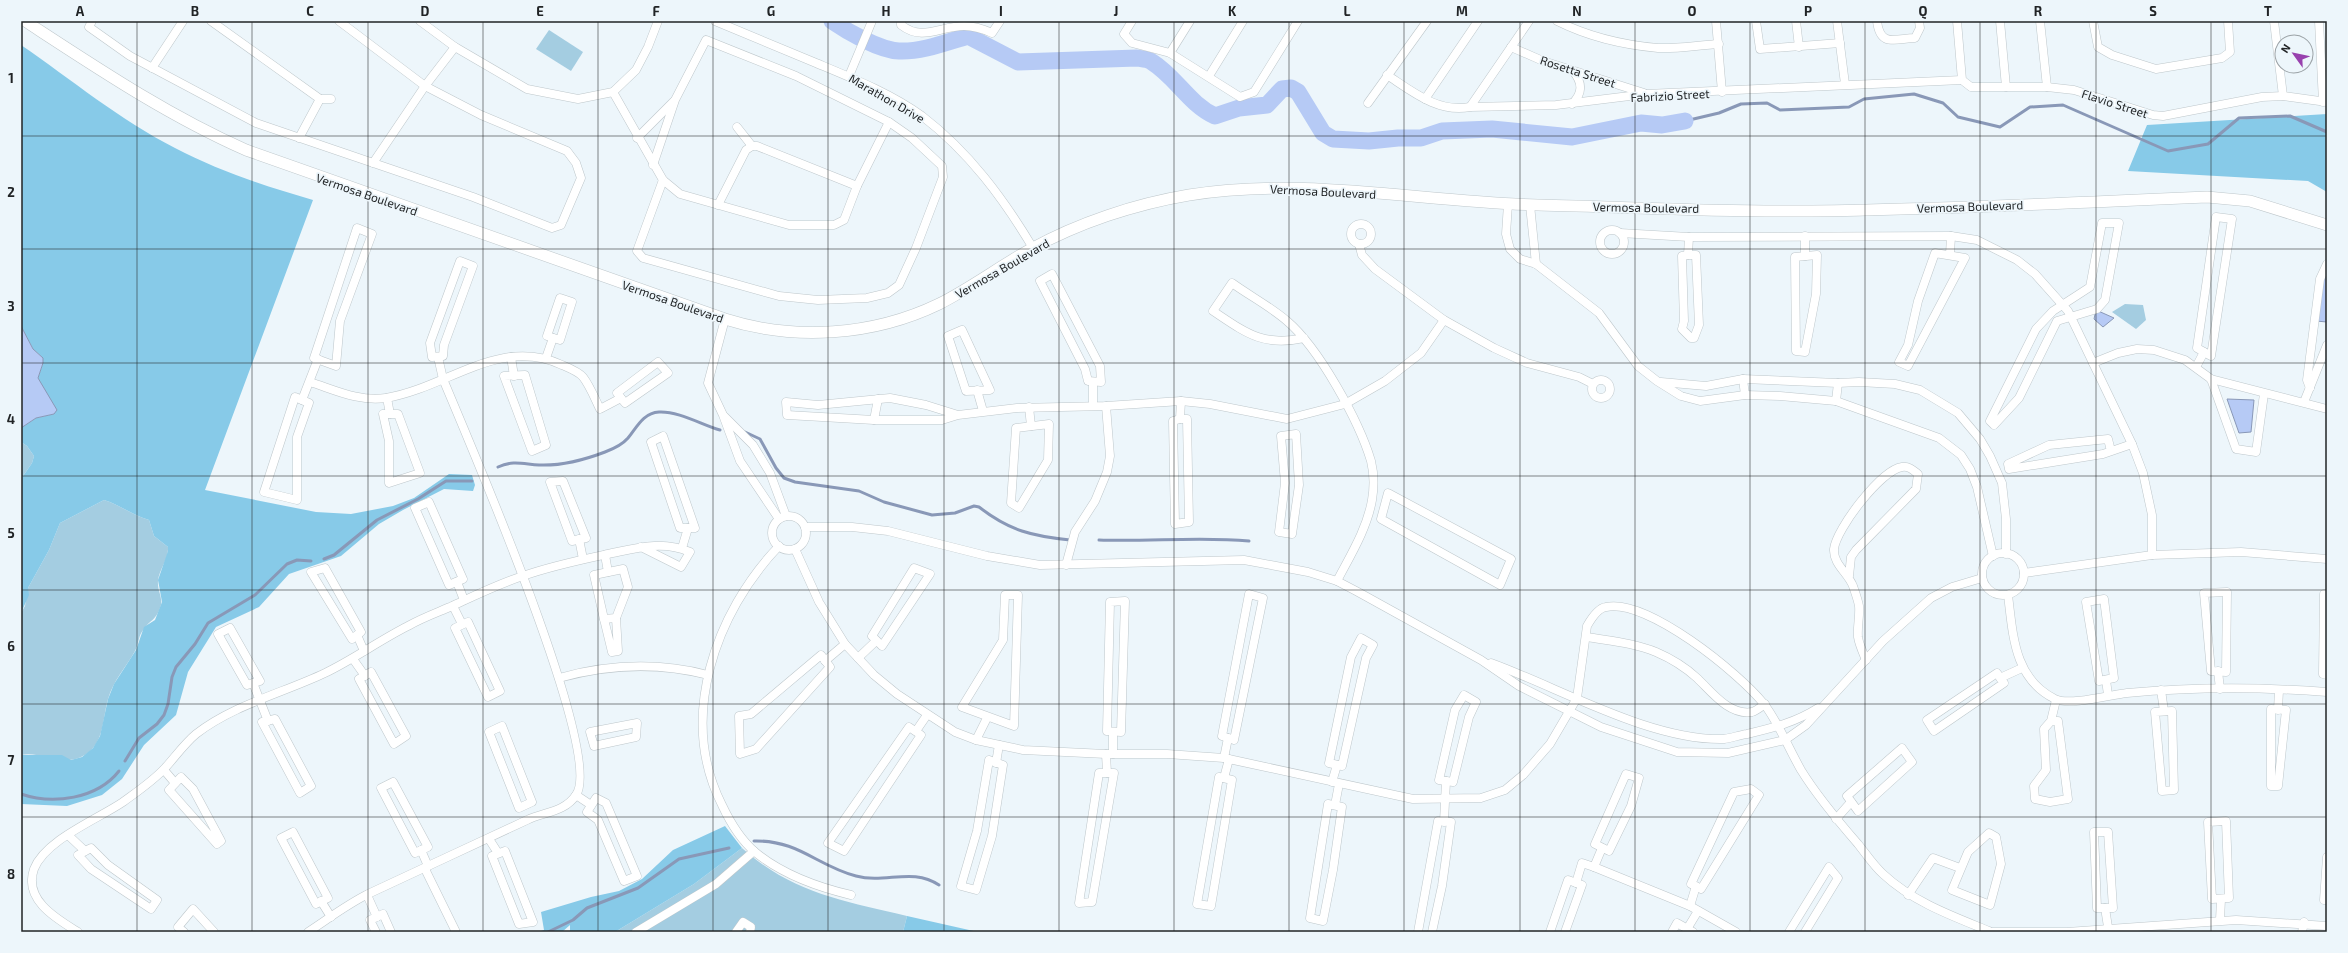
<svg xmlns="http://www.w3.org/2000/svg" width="2348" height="953" font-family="'Exo 2',sans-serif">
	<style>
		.green { fill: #a4cde1 }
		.forest { fill: #87cae8 }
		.water { fill: #b6caf5; stroke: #8998b7 }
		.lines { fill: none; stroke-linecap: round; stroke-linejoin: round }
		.stream { stroke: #8998b7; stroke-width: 3 }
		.river { stroke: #b6caf5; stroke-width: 17 }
		.minor-casing { stroke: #bec7cb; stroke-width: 9 }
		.secondary-casing { stroke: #bec7cb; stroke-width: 12 }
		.minor { stroke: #fff; stroke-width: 8 }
		.secondary { stroke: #fff; stroke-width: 11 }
		.grid { fill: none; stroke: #212426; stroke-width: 1; stroke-opacity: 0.55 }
		.labels { text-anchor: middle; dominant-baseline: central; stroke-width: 3.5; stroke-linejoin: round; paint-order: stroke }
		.street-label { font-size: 12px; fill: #212426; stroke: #edf6fb }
		.neatline { fill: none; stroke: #212426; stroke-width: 1.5 }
		.grid-label { font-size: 13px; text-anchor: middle; font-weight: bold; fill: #212426 }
	</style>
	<rect width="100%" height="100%" fill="#edf6fb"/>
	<!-- green -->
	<g class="green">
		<path d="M549,30l34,22 -12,19 -35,-22z"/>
		<path d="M2125,304l18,1 3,15 -10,9 -24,-17z"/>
		<path d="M21,442l6,4 7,10 -2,7 -11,16z"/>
		<path d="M104,500c16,5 28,15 45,20l5,16 14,11c1,12 -9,22 -10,34 -1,10 6,18 2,27 -4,12 -10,12 -16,21 -6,6 -5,15 -9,22 -9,16 -22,30 -27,48 -6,20 -3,47 -27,58 -18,9 -41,-6 -60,-2v-142l4,-7 3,-18 21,-38 11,-27z"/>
		<path d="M742,848c50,45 102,53 165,68l-4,16h-288l79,-48z"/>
	</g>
	<!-- forest -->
	<g class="forest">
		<path d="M21,45c51,35 99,75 154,103 44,23 90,38 138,52l-108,290 111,22 35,2 42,-8 21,-8 35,-24 23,1 3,10 -2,6 -29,-2 -41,21 -24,14 -38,32 -52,18 -30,33 -43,20 -28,45 -12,43 -32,30 -22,34 -20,16 -35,11 -46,-2v-49h41l9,5 11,-3 11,-9 7,-12 8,-37 6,-15 22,-34 8,-23 11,-7 7,-18 -4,-22 10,-29v-4l-14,-11 -5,-16c-17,-5 -29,-15 -45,-20l-44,23 -11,27 -21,38 1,7 -8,18v-134l11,-16 2,-7 -7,-10 -6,-4v-14l15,-10 18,-4 -16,-36 5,-15v-5l-10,-9 -12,-23z"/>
		<path d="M2327,114v78l-19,-11 -180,-10 19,-46z"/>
		<path d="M725,826l17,22 -48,36 -79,48h-45v-7l-8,7h-24l6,-2 -3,-18 50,-15 28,-6 23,-12 31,-29z"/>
		<path d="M907,916l71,16h-75z"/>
	</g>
	<!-- water -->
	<g class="water">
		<path d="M2321,275l6,2v45l-11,-1z"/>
		<path d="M2096,310l18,8 -11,9 -9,-8z"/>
		<path d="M21,326l12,23 10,9v5l-5,15 19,32 -3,4 -18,4 -15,10z"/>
		<path d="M2227,399l27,1 -3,32 -12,1z"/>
	</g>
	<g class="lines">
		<!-- stream -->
		<g class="stream">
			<path d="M1685,121l34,-8 22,-9 26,-1 13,7 69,-3 15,-8 50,-5 29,9 15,14 42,10 30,-20 33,-2 105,46 40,-7 31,-26 51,-2 37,16"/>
			<path d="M745,432l15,7 16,29 8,10 11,4 64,9 25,11 48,13 23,-2 19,-7 5,1c31,24 53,29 91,33"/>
			<path d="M498,467c15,-7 25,-3 41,-2 22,1 45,-5 66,-13 8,-3 17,-7 23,-14 9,-11 15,-25 31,-26 20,-1 43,13 61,18"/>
			<path d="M1099,540c50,2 100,-4 150,1"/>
			<path d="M324,559l10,-4 43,-35 41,-21 28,-18h26"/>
			<path d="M125,761l14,-23 18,-14 7,-9 4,-11 4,-27 4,-10 19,-23 13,-21 47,-28 32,-31 10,-4 14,1"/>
			<path d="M21,794c32,11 76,5 98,-23"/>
			<path d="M754,841c45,-1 63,25 102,35 30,8 56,-9 83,9"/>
			<path d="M548,932l25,-12 14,-12 51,-20 41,-29 50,-11"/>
		</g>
		<!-- river -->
		<path class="river" d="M832,21c16,11 47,29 67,30 23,1 48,-9 69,-15l50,26 119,-4c5,1 11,1 15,4 24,15 37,42 63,54l24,-8 28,-3 15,-16 9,-1 7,4 25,41 10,6 36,2 29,-3h23l21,-7 50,-2 80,8 69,-14 21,2 23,-4"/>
		<!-- minor casing -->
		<g class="minor-casing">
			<g id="minor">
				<path d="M92,21l-3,6 41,29 126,67 217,74 79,31 9,-3 20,-47 -5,-15 -9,-12 -86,-36 -56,-29 -86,-65"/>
				<path d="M211,21l109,78 -21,39"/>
				<path d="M420,21l35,26 72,42 51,10 35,-7 23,-22 12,-23 10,-26"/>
				<path d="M715,21c34,14 68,28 101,42 36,15 74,30 106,53 47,36 81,82 111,132"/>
				<path d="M901,21v4c22,17 39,1 63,1 10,0 19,3 28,7l8,-12"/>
				<path d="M1132,21l-8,13 8,9 38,10 70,44 14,-5 44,-71"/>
				<path d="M1557,21c30,15 67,24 101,27 19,1 41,-3 61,-4"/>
				<path d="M1716,21l6,71"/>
				<path d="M1756,21l4,28 80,-6"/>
				<path d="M1796,21l3,26"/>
				<path d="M1837,21l8,63"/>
				<path d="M1877,21c3,26 17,18 38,17l5,-10 -1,-7"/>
				<path d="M1957,21l5,59 9,7h76l27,3 79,25 10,1 99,-19 21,-1 44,6"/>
				<path d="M2000,21l6,66"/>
				<path d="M2040,21l7,66"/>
				<path d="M2093,21l5,26 14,8 44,14 66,-11 8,-6 -2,-31"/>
				<path d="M2274,21l9,75"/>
				<path d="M2319,21l4,81"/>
				<path d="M1511,47l32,14 101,32"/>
				<path d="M1170,53l20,-32"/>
				<path d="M152,68l31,-47"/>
				<path d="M1387,75c26,17 51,38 83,32l86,-2 90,-11 316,-14"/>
				<path d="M849,76l23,-55"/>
				<path d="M1209,76l34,-55"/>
				<path d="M613,92l50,88 17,14 109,31h45l10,-5 13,-34 32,-64"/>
				<path d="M320,99h11"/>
				<path d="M1425,99l53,-78"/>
				<path d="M1368,103l59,-82"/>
				<path d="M1572,104c11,-11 11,-21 1,-33"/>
				<path d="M1470,107l59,-86"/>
				<path d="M737,127l15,19"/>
				<path d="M637,138l36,-36"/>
				<path d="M373,163l52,-77 30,-39"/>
				<path d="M653,165l22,-65 31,-60 90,36 93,46 23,16 30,28 1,11 -27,71 -17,37 -11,8 -21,5 -49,2 -39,-4 -136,-38 -6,-7 26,-71"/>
				<path d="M1508,204l-2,30 4,15 10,10 16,5 63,49 39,53 19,15 24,15 19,5 45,-6 35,1 56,5 103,37 22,17 9,14 7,18 16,69"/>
				<path d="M718,205l28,-55 6,-4h5l100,40"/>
				<path d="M1530,205l6,59"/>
				<path d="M2216,217l16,2 -21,137 -14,-8z"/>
				<path d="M2102,223h17l-14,77 -8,9 -40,12 -38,77 -25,27 -4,-4 46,-92 17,-18 37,-24z"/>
				<circle cx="1361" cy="234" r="10"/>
				<path d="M357,228l15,6 -32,87 -4,45 -22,-8z"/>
				<circle cx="1612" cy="242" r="12"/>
				<path d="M1620,233l69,4 262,-1 26,4 40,20 18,14 33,37 64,133 11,29 9,42v40"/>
				<path d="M1805,236v20"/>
				<path d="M1359,244l3,11 13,14 69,51 50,28 33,15 52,14 14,7"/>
				<path d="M1935,253l30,5 -57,108 -9,-4 9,-17 10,-44z"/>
				<path d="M1950,254l1,-18"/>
				<path d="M1688,255h8l3,70 -5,13h-3l-9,-9 2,-8 -2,-65z"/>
				<path d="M1688,255l1,-18"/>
				<path d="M1817,255l-1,39 -11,58 -9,-1 -1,-94z"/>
				<path d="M460,261l13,5 -29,79 -1,11 -11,1 -2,-14z"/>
				<path d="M1052,274l48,92 1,16 -13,-1 -3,-12 -45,-88z"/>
				<path d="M560,298l12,4 -12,38 -13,-4z"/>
				<path d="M725,319l-17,64 15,32 17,46 39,58"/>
				<path d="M962,330l28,60 -24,1 -18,-55z"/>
				<path d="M1304,338c-41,9 -58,-5 -91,-27l19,-28c18,13 39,24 55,38 32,27 72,100 84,140 3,12 3,27 1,39 -5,29 -22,56 -35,81"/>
				<path d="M511,357l3,19"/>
				<path d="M546,358l7,-20"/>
				<path d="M658,362l10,11 -43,30 -8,-10z"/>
				<path d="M2093,363l25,-10 19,-4 17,1 31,10 26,19 25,70 20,3 8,-58"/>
				<path d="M2196,367l8,-15"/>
				<path d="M525,375l21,70 -14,6 -28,-75z"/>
				<path d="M1743,379l2,16"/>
				<path d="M2211,379l116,30"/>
				<circle cx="1601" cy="389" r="9"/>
				<path d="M310,382c25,8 49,20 76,16 61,-10 113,-62 176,-33 7,3 17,7 21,12 7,9 12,22 17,32l21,-11"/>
				<path d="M1661,382l45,4 37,-7 95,4 21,-1 36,2 25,6 38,23 22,26 10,17 12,27 4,36v35"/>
				<path d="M2310,388l-3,-8 13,-101 7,-15"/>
				<path d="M977,390l6,21"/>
				<path d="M295,397l14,6 -12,34v63l-33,-8z"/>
				<path d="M387,398l3,16"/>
				<path d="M302,400l16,-41"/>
				<path d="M1836,401l2,-18"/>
				<path d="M2304,402l23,-57"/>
				<path d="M1093,405v-23"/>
				<path d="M1029,407l2,19"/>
				<path d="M383,414h15l22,59 -31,10v-42z"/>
				<path d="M958,415l-32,-10 -36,-7 -72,7 -32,-3 1,13 87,5h68l16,-5 59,-7 89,-2 75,-5 29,3 77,15 58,-15 40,-23 36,-28 23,-33"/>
				<path d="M725,417l28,28 17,28 16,43"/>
				<path d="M1180,419h7l2,103 -14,2 -2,-103z"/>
				<path d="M1180,419l1,-18"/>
				<path d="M874,420l4,-21"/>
				<path d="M1049,424l-1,36 -29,48 -8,-5 5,-75z"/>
				<path d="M1296,434l3,51 -7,49 -13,-2 6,-49 -4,-47z"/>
				<path d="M663,436l32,92h-15l-29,-86z"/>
				<path d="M2111,451l-3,-12 -59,6 -41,19 1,5 94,-15 29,-10"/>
				<path d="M563,481l23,57 -14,3 -22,-59z"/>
				<path d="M1388,493l123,66 -11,26 -119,-66z"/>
				<path d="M429,502l34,77 -14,6 -34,-77z"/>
				<circle cx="789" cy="533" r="17"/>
				<path d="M805,527h47l36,4 99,25 53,9 204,-5 64,12 29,9 21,11 123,68 38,26 82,41 76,25 51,1 57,-13 21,-15 77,-84 48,-43 21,-11 30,-9"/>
				<path d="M579,539l4,20"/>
				<path d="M779,546c-64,67 -101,172 -57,259 8,17 19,35 33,47 28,23 62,35 96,43"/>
				<path d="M682,548l6,-20"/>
				<path d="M795,549l24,53 26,42 29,31 23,19 58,38 21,8 47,10 83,4h61l57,4 189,41 68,-1 24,-8 18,-15 27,-31 27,-46 10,-72c4,-7 11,-18 19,-19 41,-9 133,66 158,97 13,16 26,47 37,66 16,26 37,51 57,74 8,10 16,22 25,30 30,28 69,42 106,57"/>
				<circle cx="2003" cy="574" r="21"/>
				<path d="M605,555l3,17"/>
				<path d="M1066,565l9,-33 20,-31 12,-29 3,-16 -4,-50"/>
				<path d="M325,568l36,64 -9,7 -41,-67z"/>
				<path d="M914,568l16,6 -48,72 -10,-10z"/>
				<path d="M623,569l5,18 -12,31 -12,1 -10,-44z"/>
				<path d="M2024,573l128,-18 89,-3 86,7"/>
				<path d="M1849,576l2,-19 5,-7 60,-61 2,-15c-5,-4 -9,-8 -16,-7 -21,3 -66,62 -68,82 -1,15 14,24 19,37 2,6 5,14 6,20 1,10 -2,21 -1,31 1,7 5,16 8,23"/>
				<path d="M457,582l7,18"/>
				<path d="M2227,592l-1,80 -15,-1 -7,-78z"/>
				<path d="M1249,594l14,4 -29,142 -12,-4z"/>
				<path d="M2327,594h-3l-1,80 4,1"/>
				<path d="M1005,595h13l-4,131 -52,-19 41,-67z"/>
				<path d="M2008,595c5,40 6,84 47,104 14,7 55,-4 72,-6 66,-6 134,-6 200,-1"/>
				<path d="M2104,599l10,79 -15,3 -13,-79z"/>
				<path d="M1125,601l-4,131 -14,-1 3,-129z"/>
				<path d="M453,606l9,18"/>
				<path d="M604,619l8,33 6,-1 -2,-33"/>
				<path d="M468,622l32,69 -12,6 -33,-69z"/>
				<path d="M230,628l30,53 -13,4 -29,-51z"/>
				<path d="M357,635l7,16"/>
				<path d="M1587,637c23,4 47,6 69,15 14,6 29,15 41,26 14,13 32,38 55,34 4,-1 9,-5 13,-8"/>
				<path d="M1361,638l12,7 -7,13 -24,108 -13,-3 22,-106z"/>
				<path d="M821,655l9,12 -74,82 -16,5 -1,-38 12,-2z"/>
				<path d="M858,658l18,-17"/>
				<path d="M353,659l12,17"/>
				<path d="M825,661l20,-17"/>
				<path d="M1491,663c69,25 160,78 233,76 7,-1 16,-4 23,-5 26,-6 49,-12 71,-26"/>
				<path d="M2218,671l2,18"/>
				<path d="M371,672l35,64 -12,8 -35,-65z"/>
				<path d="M1997,673l7,10 -70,48 -7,-11z"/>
				<path d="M559,678c50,-14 99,-16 149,-3"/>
				<path d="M2000,678l22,-10"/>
				<path d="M2106,680l2,15"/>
				<path d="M253,683l15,38"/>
				<path d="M2161,690l3,21"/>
				<path d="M1464,695l12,7 -7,15 -16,65 -14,-2 16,-70z"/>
				<path d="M2271,709l15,1 -8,76h-7z"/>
				<path d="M2278,710l1,-20"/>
				<path d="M2172,711l2,79 -12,1 -7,-79z"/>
				<path d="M275,719l36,67 -11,7 -38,-71z"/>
				<path d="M2051,721h7l10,78 -18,3 -15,-3 -1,-13 12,-16 -2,-41 7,-8 5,-21"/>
				<path d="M637,723l-1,14 -42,9 -4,-14z"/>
				<path d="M502,726l30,76 -13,6 -30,-76z"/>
				<path d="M909,727l12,8 -77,116 -16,-8z"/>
				<path d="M916,731l11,-16"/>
				<path d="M1113,732v22"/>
				<path d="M976,740l11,-22"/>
				<path d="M1902,748l10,14 -54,49 -11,-15z"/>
				<path d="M1106,754l1,19"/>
				<path d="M1224,758l4,-20"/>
				<path d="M989,760l14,5 -11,71 -16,54 -15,-4 16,-55z"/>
				<path d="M996,763l3,-18"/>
				<path d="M164,770l11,13"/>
				<path d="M1099,773h15l-22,129 -13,1z"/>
				<path d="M1626,774l13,4 -8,28 -22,45 -14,-7z"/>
				<path d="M181,777l12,12 28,52 -4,3 -48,-54z"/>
				<path d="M1219,777l13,3 -21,126 -14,-2z"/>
				<path d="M1224,778l5,-19"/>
				<path d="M393,782l35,65 -13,6 -34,-65z"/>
				<path d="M1332,782l5,-17"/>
				<path d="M1751,789l8,6 -58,94 -10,-5 43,-92z"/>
				<path d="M576,795l15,10"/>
				<path d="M596,798l10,5 31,73 -13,5 -26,-61 -11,-8z"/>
				<path d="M1328,804l14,3 -9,63 -10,51 -13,-3z"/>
				<path d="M1335,805l4,-21"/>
				<path d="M1836,819l15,-17"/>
				<path d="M2226,821l3,77 -17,1 -4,-77z"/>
				<path d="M1444,822l2,-41"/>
				<path d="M293,832l35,66 -12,6 -35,-66z"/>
				<path d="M2094,832h14l5,76h-16z"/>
				<path d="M1989,833l7,4 5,27 -11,41 -38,-15 16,-38z"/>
				<path d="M68,835l17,16"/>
				<path d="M489,839l9,14"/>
				<path d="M91,848l17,17 49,35 -6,9 -60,-40 -13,-14z"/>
				<path d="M421,850l7,16"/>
				<path d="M505,851l28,71 -14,2 -27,-68z"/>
				<path d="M2327,857l-3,43h3"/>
				<path d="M1594,867l8,-19"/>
				<path d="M425,869l31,63"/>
				<path d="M1576,883l6,-20 12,4 96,39 46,26"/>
				<path d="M367,895l10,22"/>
				<path d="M1908,895l25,-37 27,10"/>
				<path d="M321,901l10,16"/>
				<path d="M1690,906l6,-20"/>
				<path d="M2105,908l3,19"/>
				<path d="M2220,920l1,-21"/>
				<path d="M1687,929l11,-18"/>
				<path d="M78,932c-21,-13 -55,-32 -44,-63 11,-29 64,-50 89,-67 15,-11 30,-21 42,-34 10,-11 20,-25 31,-34 37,-29 87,-41 129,-61 29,-14 55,-33 83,-47 14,-8 28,-13 42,-19 24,-11 48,-23 73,-31 28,-10 57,-16 85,-22 29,-6 54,-14 82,-2l-9,15 -40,-20"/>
				<path d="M184,932l-6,-5 15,-18 21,23"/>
				<path d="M308,932c20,-13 38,-27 60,-38 53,-25 106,-49 159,-74 17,-8 38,-8 49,-25 29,-41 -109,-358 -133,-416l-5,-22"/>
				<path d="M376,932l-6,-12 13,-6 8,18"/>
				<path d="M636,932l80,-48 38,-33"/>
				<path d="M736,932l7,-10 8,5 -1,5"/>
				<path d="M1418,932l20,-111 13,1 -9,64 -10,46"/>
				<path d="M1550,932l18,-52 14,5 -17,47"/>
				<path d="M1672,932l5,-9 16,9"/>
				<path d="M1789,932l40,-65 9,11 -33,54"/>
				<path d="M1989,932h78l169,-12 91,6"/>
				<path d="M2302,932l2,-10"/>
			</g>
		</g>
		<!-- secondary casing -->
		<g class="secondary-casing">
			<path id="secondary" d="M25,21c72,47 142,94 221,129l479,169c69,22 148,17 214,-15 32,-16 61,-38 92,-55 47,-26 104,-45 158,-54 115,-19 233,7 349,10 91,2 183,7 274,6 132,-2 264,-8 395,-14l43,4 77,24"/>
		</g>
		<!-- minor -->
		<use href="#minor" class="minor"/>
		<!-- secondary -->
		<use href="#secondary" class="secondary"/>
	</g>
	<!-- grid -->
	<path class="grid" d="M137,21v911M252,21v911M368,21v911M483,21v911M598,21v911M713,21v911M828,21v911M944,21v911M1059,21v911M1174,21v911M1289,21v911M1404,21v911M1520,21v911M1635,21v911M1750,21v911M1865,21v911M1980,21v911M2096,21v911M2211,21v911M21,136h2306M21,249h2306M21,363h2306M21,476h2306M21,590h2306M21,704h2306M21,817h2306"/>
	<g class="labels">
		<!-- street labels -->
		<g class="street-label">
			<text transform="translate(1578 71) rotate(18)">Rosetta Street</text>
			<text transform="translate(1670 95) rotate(-3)">Fabrizio Street</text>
			<text transform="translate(887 98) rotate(30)">Marathon Drive</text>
			<text transform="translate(2115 103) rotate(18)">Flavio Street</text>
			<text transform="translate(1323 191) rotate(3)">Vermosa Boulevard</text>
			<text transform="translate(367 194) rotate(19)">Vermosa Boulevard</text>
			<text transform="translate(1970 206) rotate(-2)">Vermosa Boulevard</text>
			<text transform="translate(1646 207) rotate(1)">Vermosa Boulevard</text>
			<text transform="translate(1002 268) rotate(-30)">Vermosa Boulevard</text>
			<text transform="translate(673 301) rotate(19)">Vermosa Boulevard</text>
		</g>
	</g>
	<!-- border -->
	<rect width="2348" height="953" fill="none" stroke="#edf6fb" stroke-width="44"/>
	<!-- north arrow -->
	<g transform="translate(2294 54) rotate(303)"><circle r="19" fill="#edf6fb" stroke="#9ba2a6"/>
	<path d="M0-3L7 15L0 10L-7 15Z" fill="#9841ae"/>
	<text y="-6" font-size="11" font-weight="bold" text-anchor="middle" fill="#212426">N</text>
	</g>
	<rect x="22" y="22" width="2304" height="909" class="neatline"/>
	<g class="grid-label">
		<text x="80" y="16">A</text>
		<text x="195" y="16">B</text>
		<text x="310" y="16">C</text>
		<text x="425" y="16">D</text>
		<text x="540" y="16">E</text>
		<text x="656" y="16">F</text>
		<text x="771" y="16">G</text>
		<text x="886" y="16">H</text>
		<text x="1001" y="16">I</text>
		<text x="1116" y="16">J</text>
		<text x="1232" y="16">K</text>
		<text x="1347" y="16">L</text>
		<text x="1462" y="16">M</text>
		<text x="1577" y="16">N</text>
		<text x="1692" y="16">O</text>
		<text x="1808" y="16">P</text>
		<text x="1923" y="16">Q</text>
		<text x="2038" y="16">R</text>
		<text x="2153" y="16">S</text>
		<text x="2268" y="16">T</text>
		<text x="11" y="83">1</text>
		<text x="11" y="197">2</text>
		<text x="11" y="311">3</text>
		<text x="11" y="424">4</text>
		<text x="11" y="538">5</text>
		<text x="11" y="651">6</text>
		<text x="11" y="765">7</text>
		<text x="11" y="879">8</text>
	</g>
</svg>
